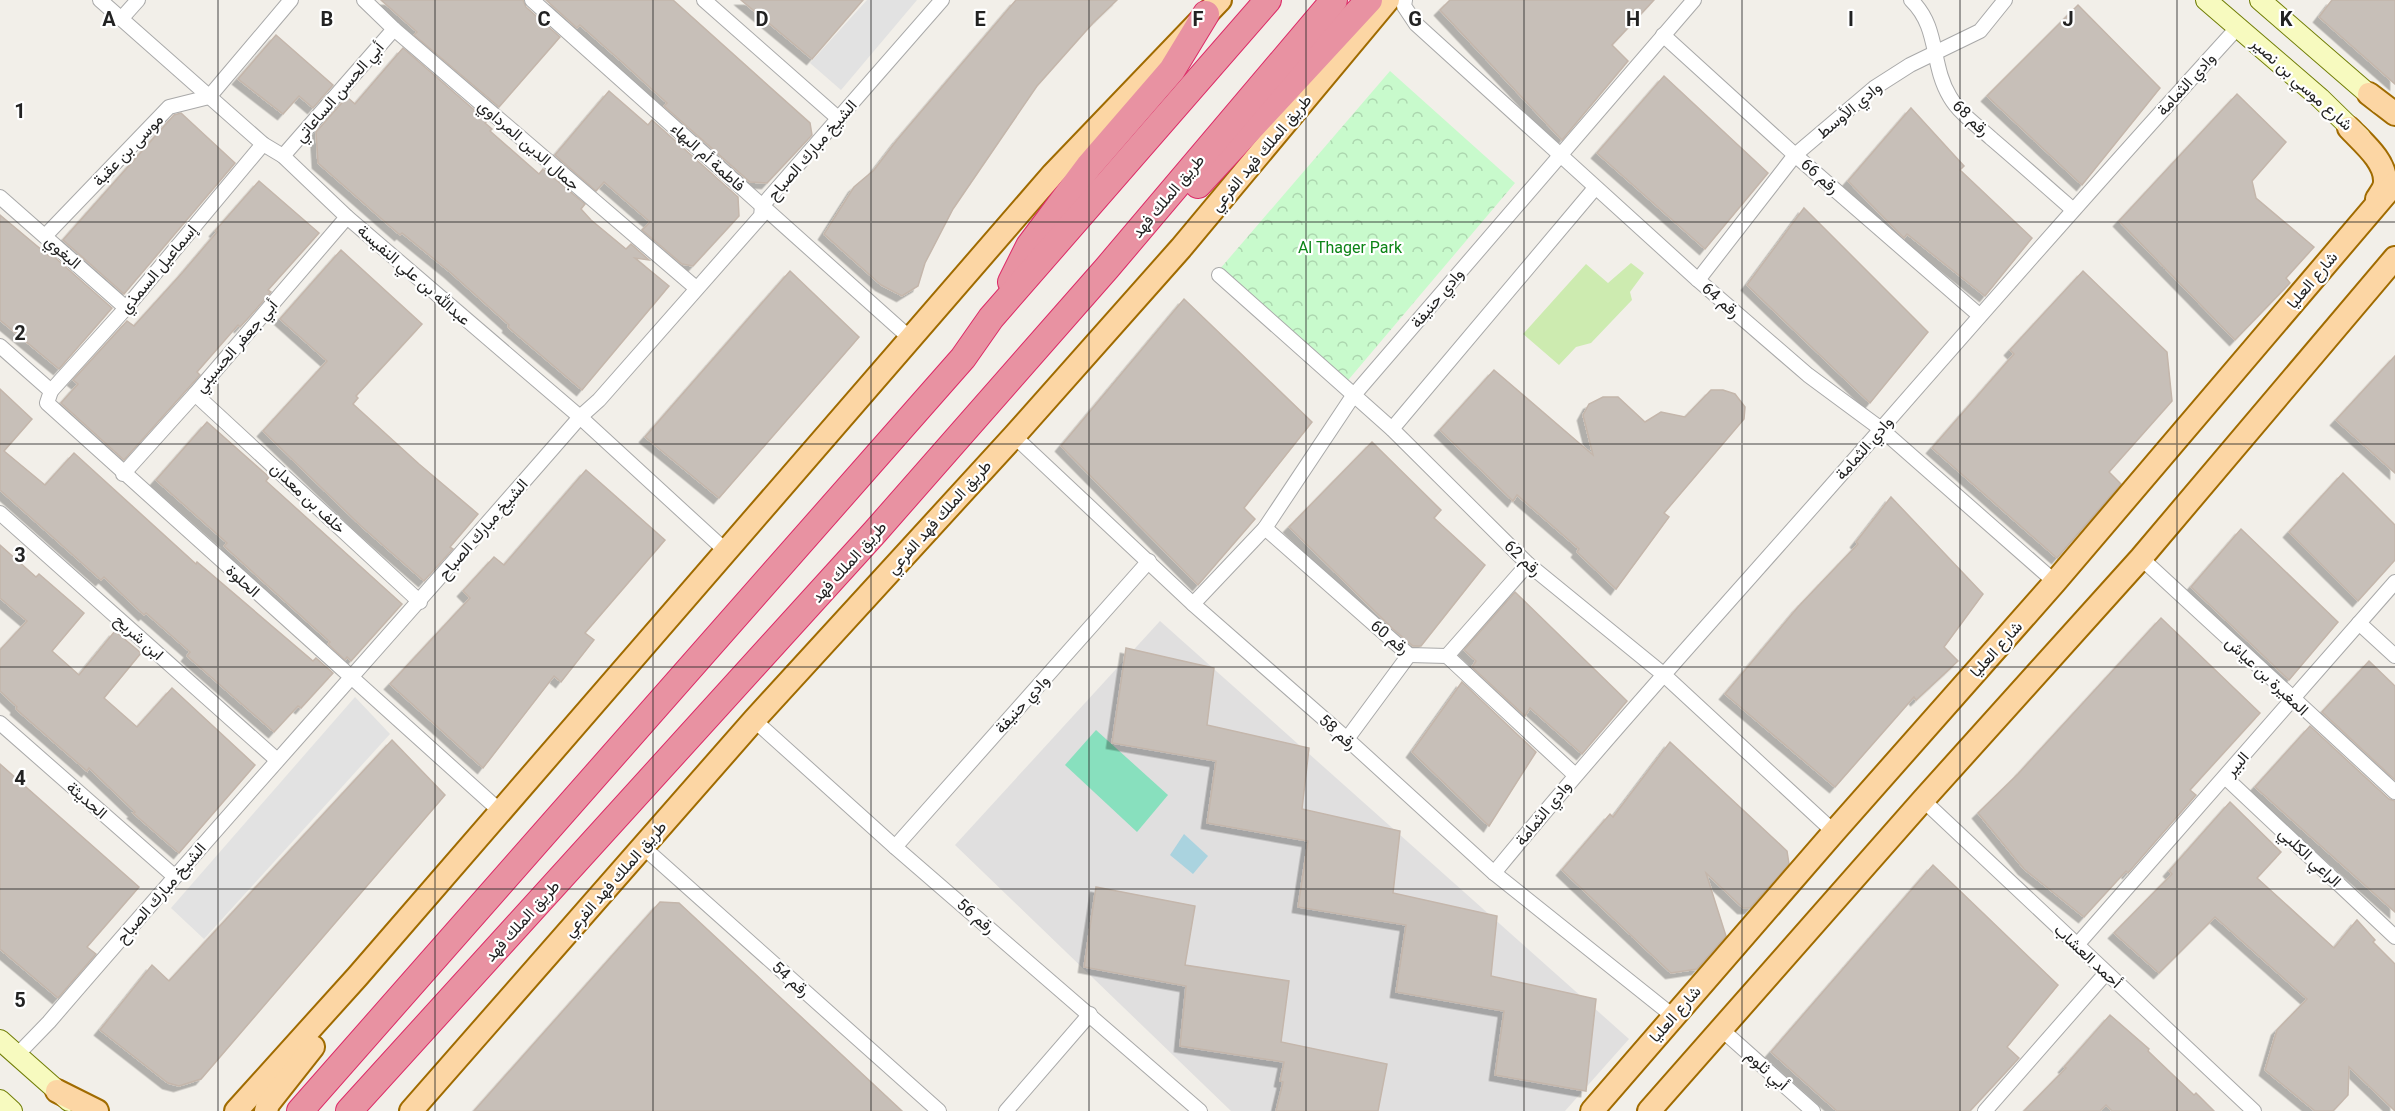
<svg xmlns="http://www.w3.org/2000/svg" width="2395" height="1111" font-family="Roboto,Vazirmatn,sans-serif">
	<style>
		.residential { fill: #e0dfdf }
		.grass { fill: #cdebb0 }
		.park { fill: url(#park-crowns) }
		.pitch { fill: #88e0be }
		.parking { fill: #e2e2e2 }
		.water { fill: #aad3df }
		.building { fill: #c7bfb8; stroke: #c4b6ab; stroke-width: 1.5; filter: url(#shadow) }
		.lines { fill: none; stroke-linecap: round; stroke-linejoin: round }
		.street-casing { stroke: #a9a9a9; stroke-width: 16 }
		.secondary-casing { stroke: #707d05; stroke-width: 22 }
		.primary-casing { stroke: #a06b00; stroke-width: 26 }
		.highway-casing { stroke: #dc2a67; stroke-width: 28 }
		.street { stroke: #fff; stroke-width: 14 }
		.secondary { stroke: #f7fabf; stroke-width: 20 }
		.primary { stroke: #fcd6a4; stroke-width: 22 }
		.highway { stroke: #e892a2; stroke-width: 26 }
		.grid { fill: none; stroke: #222; stroke-width: 1.5; stroke-opacity: 0.55 }
		.labels { text-anchor: middle; dominant-baseline: central; stroke-width: 4.5; stroke-linejoin: round; paint-order: stroke }
		.street-label { font-size: 16px; fill: #222; stroke: #fff }
		.park-label { font-size: 16px; fill: #0c8416; stroke: #fff }
		.grid-label { font-size: 20px; text-anchor: middle; font-weight: bold; fill: #222; stroke: #fff; stroke-width: 4.5; stroke-linejoin: round; paint-order: stroke }
	</style>
	<defs>
		<pattern id="park-crowns" width="20" height="18" patternUnits="userSpaceOnUse" patternTransform="scale(1.5)"><rect width="20" height="18" fill="#c8facc"/><path d="M2 6a3 3 0 1 1 6 0M12 15a3 3 0 1 1 6 0" fill="none" stroke="#acd6af"/></pattern>
		<filter id="shadow"><feDropShadow dx="-5.5" dy="5.5" stdDeviation="0" flood-color="#0004"/></filter>
	</defs>
	<rect width="100%" height="100%" fill="#f2efe9"/>
	<!-- residential -->
	<path class="residential" d="M1160,621l469,418 -64,72h-334l-276,-266z"/>
	<!-- grass -->
	<path class="grass" d="M1631,263l13,10 -14,19 2,8 -41,43 -15,4 -17,18 -36,-31 63,-70 22,19z"/>
	<!-- park -->
	<path class="park" d="M1390,71l125,112 -171,202 -125,-115z"/>
	<!-- pitch -->
	<path class="pitch" d="M1096,730l72,65 -31,37 -72,-67z"/>
	<!-- parking -->
	<g class="parking">
		<path d="M867,0h50l-76,90 -31,-27z"/>
		<path d="M355,697l35,37 -186,205 -33,-31z"/>
	</g>
	<!-- water -->
	<path class="water" d="M1184,834l24,22 -15,18 -23,-19z"/>
	<!-- building -->
	<g class="building">
		<path d="M381,0h142l3,7 34,30 -61,70 -85,-72 3,-3z"/>
		<path d="M546,0h127l137,123 2,12 -45,48 -17,-1 -86,-76 3,-3 -45,-41 -42,-37 -3,3z"/>
		<path d="M741,0h122l-51,59z"/>
		<path d="M1016,0h101l-24,23 -56,63 -84,123 -28,54 -7,23 -16,10 -21,-11 -57,-51 30,-47 20,-17 23,-30z"/>
		<path d="M1450,0h204l-42,45 16,16 -66,79 -122,-130z"/>
		<path d="M2332,0h63v84l-76,-67z"/>
		<path d="M2078,5l82,83 -78,97 -95,-89z"/>
		<path d="M276,35l57,50 -20,23 -14,-12 -16,18 -45,-35z"/>
		<path d="M403,48l84,73 -2,2 7,6 -2,2 49,43 4,-5 42,35 -4,5 10,11 35,29 5,-5 18,16 -14,-2 34,28 -87,104 -74,-63 1,-2 -59,-53 -48,-39 -2,2 -82,-72 -2,-31 31,-35 8,7z"/>
		<path d="M1664,76l104,97 -63,76 -108,-96z"/>
		<path d="M609,91l39,34 4,-5 86,77 1,19 -46,50 -11,-2 -40,-34 8,-8 -46,-40 -8,9 -41,-36z"/>
		<path d="M2237,94l49,48 -34,39 4,17 58,49 -28,31 4,5 -55,57 -116,-119z"/>
		<path d="M1911,108l53,58 -4,4 72,68 -47,58 -78,-62 -3,4 -56,-57z"/>
		<path d="M181,113l54,50 -111,131 -61,-54 111,-125z"/>
		<path d="M259,181l60,52 -51,57 3,2 -20,23 -11,12 -2,-2 -41,47 3,3 -76,85 -63,-57 17,-19 -5,-4 54,-59 7,5 49,-54 34,-40 -2,-1z"/>
		<path d="M1804,208l124,124 -58,71 -123,-118z"/>
		<path d="M0,215l49,41 2,-2 61,54 -53,61 -59,-49z"/>
		<path d="M341,250l81,74 -66,72 2,2 -5,6 66,60 59,50 -28,33 3,2 -29,32 -63,-55 -98,-95 64,-70 -47,-42z"/>
		<path d="M790,271l69,66 -140,161 -74,-61z"/>
		<path d="M2083,271l84,81 5,49 -63,71 12,12 -64,74 -125,-110 82,-94 -4,-4z"/>
		<path d="M1184,299l128,123 -68,86 11,11 -57,66 -137,-139z"/>
		<path d="M2395,356v117l-59,-53z"/>
		<path d="M1494,370l99,85 -10,-40 6,-11 14,-7h15l27,25 16,-10 24,5 26,-27h12l12,4 10,13 -1,12 -80,94 5,4 -53,72 -39,-37 2,-3 -62,-54 -4,6 -73,-71z"/>
		<path d="M0,389l32,30 -28,32 41,34 29,-32 122,111 1,-2 116,99 3,-3 17,15 -32,35 -3,-2 -24,26 -87,-76 3,-4 -44,-39 -2,2 -40,-38 -3,3 -101,-90z"/>
		<path d="M207,422l62,55 -3,4 136,123 -51,57 -4,-4 -2,3 -17,-16 2,-2 -106,-96 3,-3 -71,-63z"/>
		<path d="M1372,442l69,68 -7,8 51,47 -64,81h-8l-20,-17 -104,-102z"/>
		<path d="M586,470l79,70 -80,93 9,7 -33,42 -7,-6 -71,92 -93,-84 80,-86 -7,-7 31,-34 10,8z"/>
		<path d="M2343,473l52,52v35l-37,41 -69,-69z"/>
		<path d="M1891,497l92,97 -39,53 14,14 -42,39 -2,-3 -79,90 -110,-93 73,-87 60,-63 -2,-2z"/>
		<path d="M2241,529l97,93 -49,58 -98,-93z"/>
		<path d="M0,545l36,32 3,-3 45,39 -32,38 27,24 36,-44 26,22 -37,45 33,29 35,-39 83,77 -76,88 -46,-40 2,-1 -46,-44 -2,3 -71,-62 1,-2 -17,-16v-41l27,-29 -27,-23z"/>
		<path d="M1515,592l112,109 -45,53 -52,-46 -5,8 -53,-49 4,-6 -12,-11z"/>
		<path d="M2161,618l99,95 -70,77 6,5 -14,16 -54,62 -2,-2 -42,46 -60,-48 -46,-56 40,-39z"/>
		<path d="M1126,648l88,20 -7,57 102,23 -7,61 98,22 -7,62 104,23 -6,60 105,23 -10,92 -91,-16 9,-64 -108,-19 10,-67 -108,-18 10,-66 -101,-18 9,-62 -104,-18z"/>
		<path d="M2369,661l26,25v94l-73,-68z"/>
		<path d="M1462,682l74,70 -47,74 -77,-74z"/>
		<path d="M2310,726l79,73 6,2v111l-140,-125z"/>
		<path d="M392,740l53,55 -244,284 -22,7 -11,-3 -68,-53 52,-65 17,16z"/>
		<path d="M1670,742l117,109 2,13 -39,44h-7l-37,-35 20,63 -29,33 -26,4 -109,-103 48,-56 3,3z"/>
		<path d="M0,764l139,123 -52,60 9,7 -38,44 -58,-49z"/>
		<path d="M2230,802l51,50 -24,26 77,70 23,-28 18,20 -2,2 22,22v147l-46,-44 -1,28 -15,16h-18l-50,-41 12,-40 30,-31 -92,-82 -56,56 -45,-40 58,-59 -3,-3z"/>
		<path d="M1933,865l125,120 -51,62 12,11 -49,53h-133l-66,-59z"/>
		<path d="M1096,887l99,19 -10,59 104,16 -8,61 106,22 -9,47h-102l7,-29 -3,-1 4,-19 -104,-16 6,-60 -102,-19z"/>
		<path d="M660,902l19,1 223,208h-428z"/>
		<path d="M2110,1015l39,34 -1,2 46,44 2,-2 18,18h-102l-6,-6 -6,6h-76l42,-43 -2,-1z"/>
	</g>
	<g class="lines">
		<!-- street casing -->
		<g class="street-casing">
			<g id="street">
				<path d="M100,0l163,144 20,12 64,61 233,200 146,134"/>
				<path d="M364,0l30,29 302,259"/>
				<path d="M532,0l379,339"/>
				<path d="M704,0l135,119"/>
				<path d="M1405,0l-1,6 12,18 282,256 110,95 73,54 174,153"/>
				<path d="M1911,0c29,28 19,64 39,97 10,17 28,29 42,42 27,23 54,47 80,70"/>
				<path d="M121,19l17,-19"/>
				<path d="M1663,35l132,120 184,160"/>
				<path d="M283,156l111,-127"/>
				<path d="M0,197l126,111"/>
				<path d="M45,236l124,-129 40,-10 82,-97"/>
				<path d="M1219,275l173,154 136,135 135,110 171,158"/>
				<path d="M1698,280l97,-125 79,-67 36,-23 70,-34 25,-31"/>
				<path d="M0,346l51,45 -4,12 453,408"/>
				<path d="M51,391l75,-83 137,-164"/>
				<path d="M195,394l225,208"/>
				<path d="M1392,429l203,-241"/>
				<path d="M1014,436l179,168 154,135 147,134 179,143"/>
				<path d="M123,474l72,-80 152,-177"/>
				<path d="M0,513l277,247"/>
				<path d="M1265,528l144,127 38,1 128,119"/>
				<path d="M2141,558l254,234"/>
				<path d="M1193,604l72,-76 88,-132 341,-396"/>
				<path d="M2359,623l36,33"/>
				<path d="M1447,656l81,-92"/>
				<path d="M754,720l141,127 305,264"/>
				<path d="M0,723l174,153"/>
				<path d="M1347,739l62,-84"/>
				<path d="M2226,778l169,159"/>
				<path d="M1923,800l331,311"/>
				<path d="M643,847l296,264"/>
				<path d="M895,847l254,-286"/>
				<path d="M1494,873c125,-152 258,-296 387,-444 118,-135 236,-269 357,-402"/>
				<path d="M2077,945l318,-363"/>
				<path d="M1721,1029l92,82"/>
				<path d="M17,1055l32,-33c175,-204 355,-402 531,-605l19,-17 162,-184 1,-10 180,-206"/>
				<path d="M1006,1111l84,-97"/>
				<path d="M1985,1111l121,-138"/>
			</g>
		</g>
		<!-- secondary casing -->
		<g class="secondary-casing">
			<g id="secondary">
				<path d="M2206,0l114,98 41,40"/>
				<path d="M2260,0l120,104"/>
				<path d="M0,1040l69,61"/>
				<path d="M0,1100l12,11"/>
			</g>
		</g>
		<!-- primary casing -->
		<g class="primary-casing">
			<g id="primary">
				<path d="M2369,94l26,20"/>
				<path d="M2349,128c13,14 37,33 36,54 0,6 -5,12 -8,17"/>
				<path d="M57,1091l40,20"/>
				<path d="M236,1111l121,-134 696,-803 167,-174"/>
				<path d="M266,1111l2,-7 45,-57"/>
				<path d="M411,1111l343,-391 260,-284 167,-188 207,-248"/>
				<path d="M1592,1111l242,-279 221,-250 340,-399"/>
				<path d="M1649,1111l274,-311 218,-242 254,-300"/>
			</g>
		</g>
		<!-- highway casing -->
		<g class="highway-casing">
			<g id="highway">
				<path d="M1198,185l171,-185"/>
				<path d="M1011,282l18,-36 60,-80 83,-96 34,-56"/>
				<path d="M300,1111l663,-753 28,-40 277,-318"/>
				<path d="M349,1111l526,-579 232,-264 227,-268"/>
			</g>
		</g>
		<!-- street -->
		<use href="#street" class="street"/>
		<!-- secondary -->
		<use href="#secondary" class="secondary"/>
		<!-- primary -->
		<use href="#primary" class="primary"/>
		<!-- highway -->
		<use href="#highway" class="highway"/>
	</g>
	<!-- grid -->
	<path class="grid" d="M218,0v1111M435,0v1111M653,0v1111M871,0v1111M1089,0v1111M1306,0v1111M1524,0v1111M1742,0v1111M1960,0v1111M2177,0v1111M0,222h2395M0,444h2395M0,667h2395M0,889h2395"/>
	<g class="labels">
		<!-- street labels -->
		<g class="street-label">
			<text transform="translate(2186 84) rotate(-48)">وادي الثمامة</text>
			<text transform="translate(2302 84) rotate(42)">شارع موسي بن نصير</text>
			<text transform="translate(339 92) rotate(-49)">أبي الحسن الساعاتي</text>
			<text transform="translate(1849 110) rotate(-40)">وادي الأوسط</text>
			<text transform="translate(1971 118) rotate(44)">رقم 68</text>
			<text transform="translate(529 145) rotate(41)">جمال الدين المرداوي</text>
			<text transform="translate(128 150) rotate(-46)">موسى بن عقبة</text>
			<text transform="translate(812 150) rotate(-49)">الشيخ مبارك الصباح</text>
			<text transform="translate(1261 153) rotate(-50)">طريق الملك فهد الفرعي</text>
			<text transform="translate(708 157) rotate(42)">فاطمة أم البهاء</text>
			<text transform="translate(1820 176) rotate(41)">رقم 66</text>
			<text transform="translate(1168 196) rotate(-50)">طريق الملك فهد</text>
			<text transform="translate(63 252) rotate(41)">البغوي</text>
			<text transform="translate(158 269) rotate(-50)">إسماعيل السمذي</text>
			<text transform="translate(414 275) rotate(41)">عبدالله بن علي النفيسة</text>
			<text transform="translate(2312 280) rotate(-50)">شارع العليا</text>
			<text transform="translate(1437 298) rotate(-50)">وادي حنيفة</text>
			<text transform="translate(1721 300) rotate(41)">رقم 64</text>
			<text transform="translate(236 346) rotate(-49)">أبي جعفر الحسيني</text>
			<text transform="translate(1864 448) rotate(-49)">وادي الثمامة</text>
			<text transform="translate(308 498) rotate(43)">خلف بن معدان</text>
			<text transform="translate(939 517) rotate(-48)">طريق الملك فهد الفرعي</text>
			<text transform="translate(483 529) rotate(-49)">الشيخ مبارك الصباح</text>
			<text transform="translate(1523 558) rotate(43)">رقم 62</text>
			<text transform="translate(849 562) rotate(-48)">طريق الملك فهد</text>
			<text transform="translate(243 581) rotate(42)">الحلوة</text>
			<text transform="translate(139 637) rotate(42)">ابن شريح</text>
			<text transform="translate(1390 637) rotate(39)">رقم 60</text>
			<text transform="translate(1996 649) rotate(-48)">شارع العليا</text>
			<text transform="translate(2267 676) rotate(43)">المغيرة بن عياش</text>
			<text transform="translate(1022 704) rotate(-48)">وادي حنيفة</text>
			<text transform="translate(1338 732) rotate(42)">رقم 58</text>
			<text transform="translate(2237 764) rotate(-49)">البير</text>
			<text transform="translate(87 800) rotate(41)">الحديثة</text>
			<text transform="translate(1543 813) rotate(-51)">وادي الثمامة</text>
			<text transform="translate(2310 857) rotate(43)">الراعي الكلبي</text>
			<text transform="translate(615 879) rotate(-49)">طريق الملك فهد الفرعي</text>
			<text transform="translate(161 893) rotate(-49)">الشيخ مبارك الصباح</text>
			<text transform="translate(976 916) rotate(41)">رقم 56</text>
			<text transform="translate(522 921) rotate(-48)">طريق الملك فهد</text>
			<text transform="translate(2088 956) rotate(43)">أحمد العشاب</text>
			<text transform="translate(791 979) rotate(42)">رقم 54</text>
			<text transform="translate(1675 1014) rotate(-49)">شارع العليا</text>
			<text transform="translate(1767 1070) rotate(42)">أبي ثلوم</text>
		</g>
		<!-- park labels -->
		<g class="park-label">
			<text x="1350" y="247">Al Thager Park</text>
		</g>
	</g>
	<g class="grid-label">
		<text x="109" y="26">A</text>
		<text x="327" y="26">B</text>
		<text x="544" y="26">C</text>
		<text x="762" y="26">D</text>
		<text x="980" y="26">E</text>
		<text x="1198" y="26">F</text>
		<text x="1415" y="26">G</text>
		<text x="1633" y="26">H</text>
		<text x="1851" y="26">I</text>
		<text x="2068" y="26">J</text>
		<text x="2286" y="26">K</text>
		<text x="20" y="118">1</text>
		<text x="20" y="340">2</text>
		<text x="20" y="562">3</text>
		<text x="20" y="785">4</text>
		<text x="20" y="1007">5</text>
	</g>
</svg>
